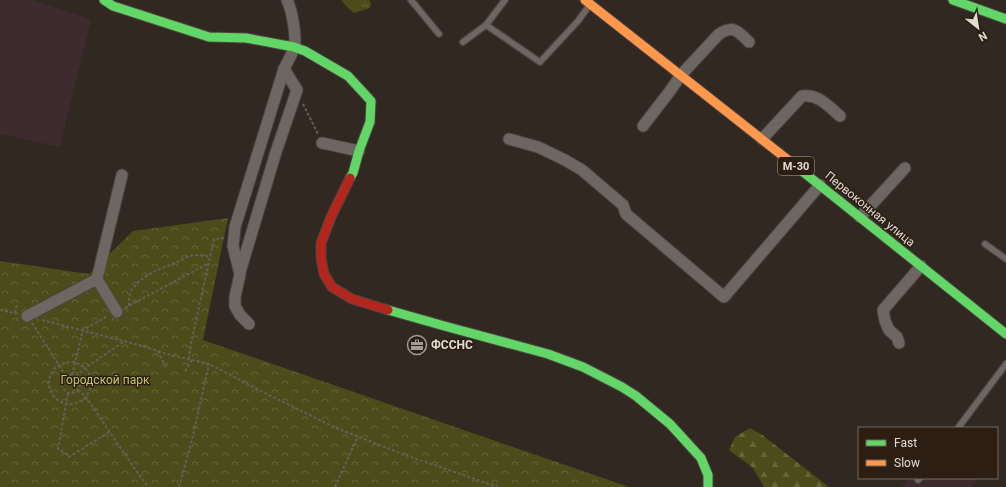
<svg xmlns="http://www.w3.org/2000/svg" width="1006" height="487" font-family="Roboto,sans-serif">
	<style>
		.education { fill: #3e2b2f }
		.medical { fill: #3e2b30 }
		.grass { fill: url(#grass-tufts) }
		.forest { fill: url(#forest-firs) }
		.park { fill: url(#park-crowns) }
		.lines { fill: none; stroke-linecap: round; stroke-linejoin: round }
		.lane-casing { stroke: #4c453f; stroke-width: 8 }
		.street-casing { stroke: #4c453f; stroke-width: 13 }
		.fast-casing { stroke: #4c453f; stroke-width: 11 }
		.slow-casing { stroke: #4c453f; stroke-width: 11 }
		.jam-casing { stroke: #4c453f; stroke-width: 11 }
		.path { stroke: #655f5a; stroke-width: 2; stroke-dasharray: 3 2; stroke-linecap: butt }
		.lane { stroke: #6c6762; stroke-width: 5.5 }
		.street { stroke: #6c6762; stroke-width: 11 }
		.fast { stroke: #63d668; stroke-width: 9 }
		.slow { stroke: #ff974d; stroke-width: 9 }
		.jam { stroke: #b3261e; stroke-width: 9 }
		.labels { text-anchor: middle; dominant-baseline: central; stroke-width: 3; stroke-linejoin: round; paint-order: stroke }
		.shield { fill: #2c1e12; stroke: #aca298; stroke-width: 1 }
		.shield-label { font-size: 11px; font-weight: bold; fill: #e3dad2 }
		.street-label { font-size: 12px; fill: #e3dad2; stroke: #2c1e12 }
		.poi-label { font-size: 12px; font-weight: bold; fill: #e3dad2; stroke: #2c1e12; text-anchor: start }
		.park-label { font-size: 12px; fill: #bfc56d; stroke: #2c1e12 }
	</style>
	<defs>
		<pattern id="grass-tufts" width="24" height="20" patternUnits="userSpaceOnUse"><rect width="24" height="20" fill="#4b4c19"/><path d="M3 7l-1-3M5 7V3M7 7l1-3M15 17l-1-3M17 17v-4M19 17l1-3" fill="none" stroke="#65653a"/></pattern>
		<pattern id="forest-firs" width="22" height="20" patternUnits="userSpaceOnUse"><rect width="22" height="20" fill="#4b4c19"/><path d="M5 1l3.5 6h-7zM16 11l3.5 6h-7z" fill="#65653a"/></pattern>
		<pattern id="park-crowns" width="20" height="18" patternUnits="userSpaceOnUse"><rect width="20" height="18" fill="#4b4c19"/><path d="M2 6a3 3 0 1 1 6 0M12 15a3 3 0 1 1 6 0" fill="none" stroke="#65653a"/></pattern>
	</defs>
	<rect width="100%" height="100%" fill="#302821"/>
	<!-- education -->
	<path class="education" d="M0,0h32l59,19 -31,128 -60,-13z"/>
	<!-- medical -->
	<path class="medical" d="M909,478h69l-7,9h-69z"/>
	<!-- grass -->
	<path class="grass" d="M341,0h28l2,3 -1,5 -16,5 -7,-6z"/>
	<!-- forest -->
	<path class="forest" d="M750,428l11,6 68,53h-65l-11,-19 -24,-18 6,-13z"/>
	<!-- park -->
	<path class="park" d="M228,218l-25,122 426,147h-629v-226l89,13 44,-43z"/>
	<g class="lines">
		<!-- lane casing -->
		<g class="lane-casing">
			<g id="lane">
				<path d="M411,0l28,34"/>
				<path d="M486,25l54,37 38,-41 11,-15"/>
				<path d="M463,42l23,-17 19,-25"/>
				<path d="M985,244l21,15"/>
				<path d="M958,428l48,-64"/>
				<path d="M918,480l2,-2"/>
			</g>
		</g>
		<!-- street casing -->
		<g class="street-casing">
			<g id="street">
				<path d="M643,126l27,-35 11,-16 37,-40c15,-11 20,-4 31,7"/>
				<path d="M509,139l29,8 27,13 17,10 41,35 3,9 98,83 96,-112"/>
				<path d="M762,139l40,-43c17,-2 26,10 38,20"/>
				<path d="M322,143l37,8"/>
				<path d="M860,217l45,-49"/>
				<path d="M240,272l36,-120 21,-62 -13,-21"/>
				<path d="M97,279l25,-104"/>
				<path d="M27,316l70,-37 20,33"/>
				<path d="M249,324l-9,-9 -5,-9v-9l5,-23 -7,-28 2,-19 49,-158c3,-7 8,-14 10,-21 3,-10 -2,-38 -7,-48"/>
				<path d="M899,343l-2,-6 -8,-7 -4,-9 -2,-11 38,-44"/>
			</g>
		</g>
		<!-- fast casing -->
		<g class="fast-casing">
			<g id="fast">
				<path d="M104,0l9,6 96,31 37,1 48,9 11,4 43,25 23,25 -1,21 -11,29 -6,22 -3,5"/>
				<path d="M953,0l53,19"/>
				<path d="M802,171l204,163"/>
				<path d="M388,310l60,17 100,27 35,13 39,20 14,9 34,28 31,34 7,17v12"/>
			</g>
		</g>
		<!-- slow casing -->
		<g class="slow-casing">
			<path id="slow" d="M585,0l217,171"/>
		</g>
		<!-- jam casing -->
		<g class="jam-casing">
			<path id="jam" d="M350,178l-19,39 -10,26v15l3,16 8,13 20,12 36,11"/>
		</g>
		<!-- path -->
		<g class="path">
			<path d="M303,104l15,30"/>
			<path d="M129,306c0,-7 0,-13 4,-18 11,-14 29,-20 44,-26 5,-2 11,-6 17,-7 6,0 11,1 16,2"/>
			<path d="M125,308l84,-45"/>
			<path d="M0,310l19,4"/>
			<path d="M15,313l2,-9"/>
			<path d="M42,320l97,25 28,9 42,10 60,31 67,33 72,28 90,31"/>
			<path d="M32,323l34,53"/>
			<path d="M158,351l8,17"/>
			<path d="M189,359l2,-16 23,-104 11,-1"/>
			<circle cx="70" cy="383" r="21"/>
			<path d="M185,371l7,-11"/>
			<circle cx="71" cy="384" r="9"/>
			<path d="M72,375l11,-45 25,-14"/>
			<path d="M76,376l9,-8 40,-27"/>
			<path d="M78,390l8,7 51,75 11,15"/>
			<path d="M68,393l-10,56 7,4 4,4 40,-25"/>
			<path d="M179,487l13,-47 17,-76"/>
			<path d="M335,487l23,-51"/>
		</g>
		<!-- lane -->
		<use href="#lane" class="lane"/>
		<!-- street -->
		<use href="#street" class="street"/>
		<!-- fast -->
		<use href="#fast" class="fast"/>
		<!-- slow -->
		<use href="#slow" class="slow"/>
		<!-- jam -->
		<use href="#jam" class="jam"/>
	</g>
	<!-- icons -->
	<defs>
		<g id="office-ring" transform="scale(1)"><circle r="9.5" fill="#2c1e12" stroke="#a49c94" stroke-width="1.5"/><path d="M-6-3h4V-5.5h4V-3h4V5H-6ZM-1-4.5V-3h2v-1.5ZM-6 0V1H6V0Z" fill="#a49c94"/></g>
	</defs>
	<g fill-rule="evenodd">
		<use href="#office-ring" x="417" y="345"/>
	</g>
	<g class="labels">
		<!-- shield labels -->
		<rect class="shield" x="778" y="157" width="36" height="18" rx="3"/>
		<g class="shield-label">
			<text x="796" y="166">М-30</text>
		</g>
		<!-- street labels -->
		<g class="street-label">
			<text transform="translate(870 209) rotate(39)">Первоконная улица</text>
		</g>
		<!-- poi labels -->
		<g class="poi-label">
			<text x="431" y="345">ФССНС</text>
		</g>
		<!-- park labels -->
		<g class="park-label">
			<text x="105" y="380">Городской парк</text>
		</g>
	</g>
	<!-- legend -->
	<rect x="858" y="427" width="140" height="52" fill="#2c1e12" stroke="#75695f"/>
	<rect x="866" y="440" width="20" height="6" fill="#63d668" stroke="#75695f"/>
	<text x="894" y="447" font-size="12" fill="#e3dad2">Fast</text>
	<rect x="866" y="460" width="20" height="6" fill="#ff974d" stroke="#75695f"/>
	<text x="894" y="467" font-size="12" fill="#e3dad2">Slow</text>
	<!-- north arrow -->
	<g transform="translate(978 28) rotate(150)" stroke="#2c1e12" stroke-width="3" paint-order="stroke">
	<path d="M0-3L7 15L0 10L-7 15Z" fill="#e3dad2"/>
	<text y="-6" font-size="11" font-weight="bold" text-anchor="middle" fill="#e3dad2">N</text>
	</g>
</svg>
